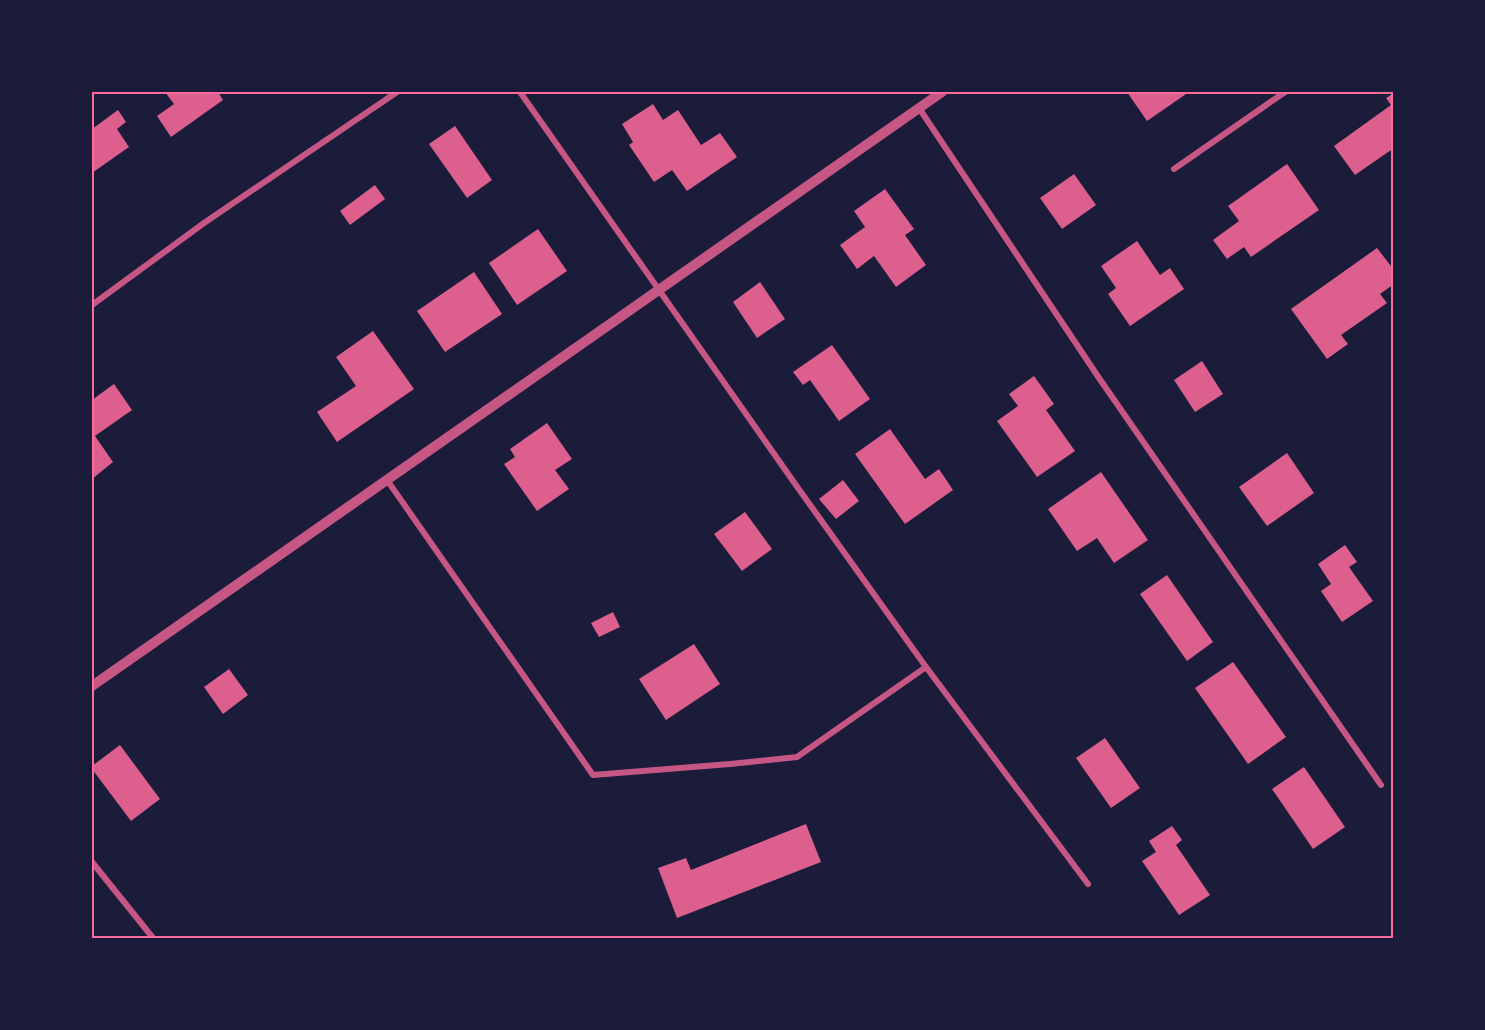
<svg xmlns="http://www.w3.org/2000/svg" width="1485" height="1030" font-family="'Open Sans',sans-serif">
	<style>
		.building { fill: #dd5f8e }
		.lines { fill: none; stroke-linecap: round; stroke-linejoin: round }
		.minor { stroke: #c65784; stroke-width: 6 }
		.tertiary { stroke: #c65784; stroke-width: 10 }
		.neatline { fill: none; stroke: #ff6b9d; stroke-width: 2 }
	</style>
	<rect width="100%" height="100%" fill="#1b1b3a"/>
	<!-- building -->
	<g class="building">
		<path d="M165,92h53l5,8 -52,37 -14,-21 17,-12z"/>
		<path d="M1127,92h62l-42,29z"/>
		<path d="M1394,93v55l-39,27 -21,-29 57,-41 -5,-7z"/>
		<path d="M653,104l10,16 15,-10 23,35 19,-12 17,24 -50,34 -15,-21 -18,12 -25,-37 4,-3 -11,-18z"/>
		<path d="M118,110l8,12 -9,7 12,18 -37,26v-44z"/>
		<path d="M455,126l37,54 -25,18 -38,-54z"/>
		<path d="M1287,164l32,46 -68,47 -7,-10 -17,12 -14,-19 26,-19 -11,-15z"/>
		<path d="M1074,174l22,31 -34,24 -22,-31z"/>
		<path d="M375,185l10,14 -35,26 -10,-14z"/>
		<path d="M885,189l29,40 -9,6 21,30 -30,22 -22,-31 -17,13 -17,-24 25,-18 -11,-16z"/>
		<path d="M538,229l29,42 -50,34 -28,-42z"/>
		<path d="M1137,241l23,34 10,-7 14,21 -54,37 -22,-32 8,-6 -15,-22z"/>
		<path d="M1377,248l17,22v14l-14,10 7,9 -46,32 7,9 -21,15 -36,-50z"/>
		<path d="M474,272l28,42 -57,38 -28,-41z"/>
		<path d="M760,282l25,37 -28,19 -24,-36z"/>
		<path d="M373,331l41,58 -77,53 -20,-30 39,-26 -20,-29z"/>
		<path d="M832,345l38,54 -31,22 -29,-41 -7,5 -10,-13z"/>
		<path d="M1202,361l21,33 -28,18 -21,-32z"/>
		<path d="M1034,376l20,28 -8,6 29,41 -38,26 -40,-56 21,-15 -9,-12z"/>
		<path d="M114,384l18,26 -37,26 18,26 -21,17v-79z"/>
		<path d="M547,423l25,36 -17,11 14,19 -32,22 -33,-47 11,-7 -5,-8z"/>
		<path d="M890,429l35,50 14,-10 14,21 -48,34 -50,-70z"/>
		<path d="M1287,453l27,40 -47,33 -28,-39z"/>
		<path d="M1101,472l47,68 -34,23 -17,-25 -20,13 -29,-42z"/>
		<path d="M843,480l16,21 -23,18 -17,-20z"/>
		<path d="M745,512l27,37 -30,22 -28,-37z"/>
		<path d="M1345,545l12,17 -8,5 24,34 -31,21 -21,-31 10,-7 -13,-20z"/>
		<path d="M1167,575l46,67 -26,19 -47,-67z"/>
		<path d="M613,612l7,15 -21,10 -8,-14z"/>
		<path d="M694,644l26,40 -54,36 -27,-41z"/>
		<path d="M1233,662l53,75 -38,27 -53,-76z"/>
		<path d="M229,669l19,26 -25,19 -19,-27z"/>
		<path d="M1105,738l35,50 -29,20 -35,-50z"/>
		<path d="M120,745l40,54 -29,22 -39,-52v-3z"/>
		<path d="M1304,767l41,60 -32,22 -41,-60z"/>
		<path d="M806,824l15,38 -144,56 -19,-50 28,-10 5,12z"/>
		<path d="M1172,826l10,14 -6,5 34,50 -31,20 -37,-54 14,-9 -7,-11z"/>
	</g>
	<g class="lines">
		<!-- minor -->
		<g class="minor">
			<path d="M520,92l278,396 128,179 162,217"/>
			<path d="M919,108l180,270 282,407"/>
			<path d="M1174,169l111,-77"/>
			<path d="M92,305l112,-82 193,-131"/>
			<path d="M387,480l206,295 137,-11 67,-7 129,-90"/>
			<path d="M92,862l61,76"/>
		</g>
		<!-- tertiary -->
		<path class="tertiary" d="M92,686l850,-594"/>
	</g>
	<!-- border -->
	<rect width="1485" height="1030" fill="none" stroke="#1b1b3a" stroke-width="186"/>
	<rect x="93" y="93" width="1299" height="844" class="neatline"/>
</svg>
